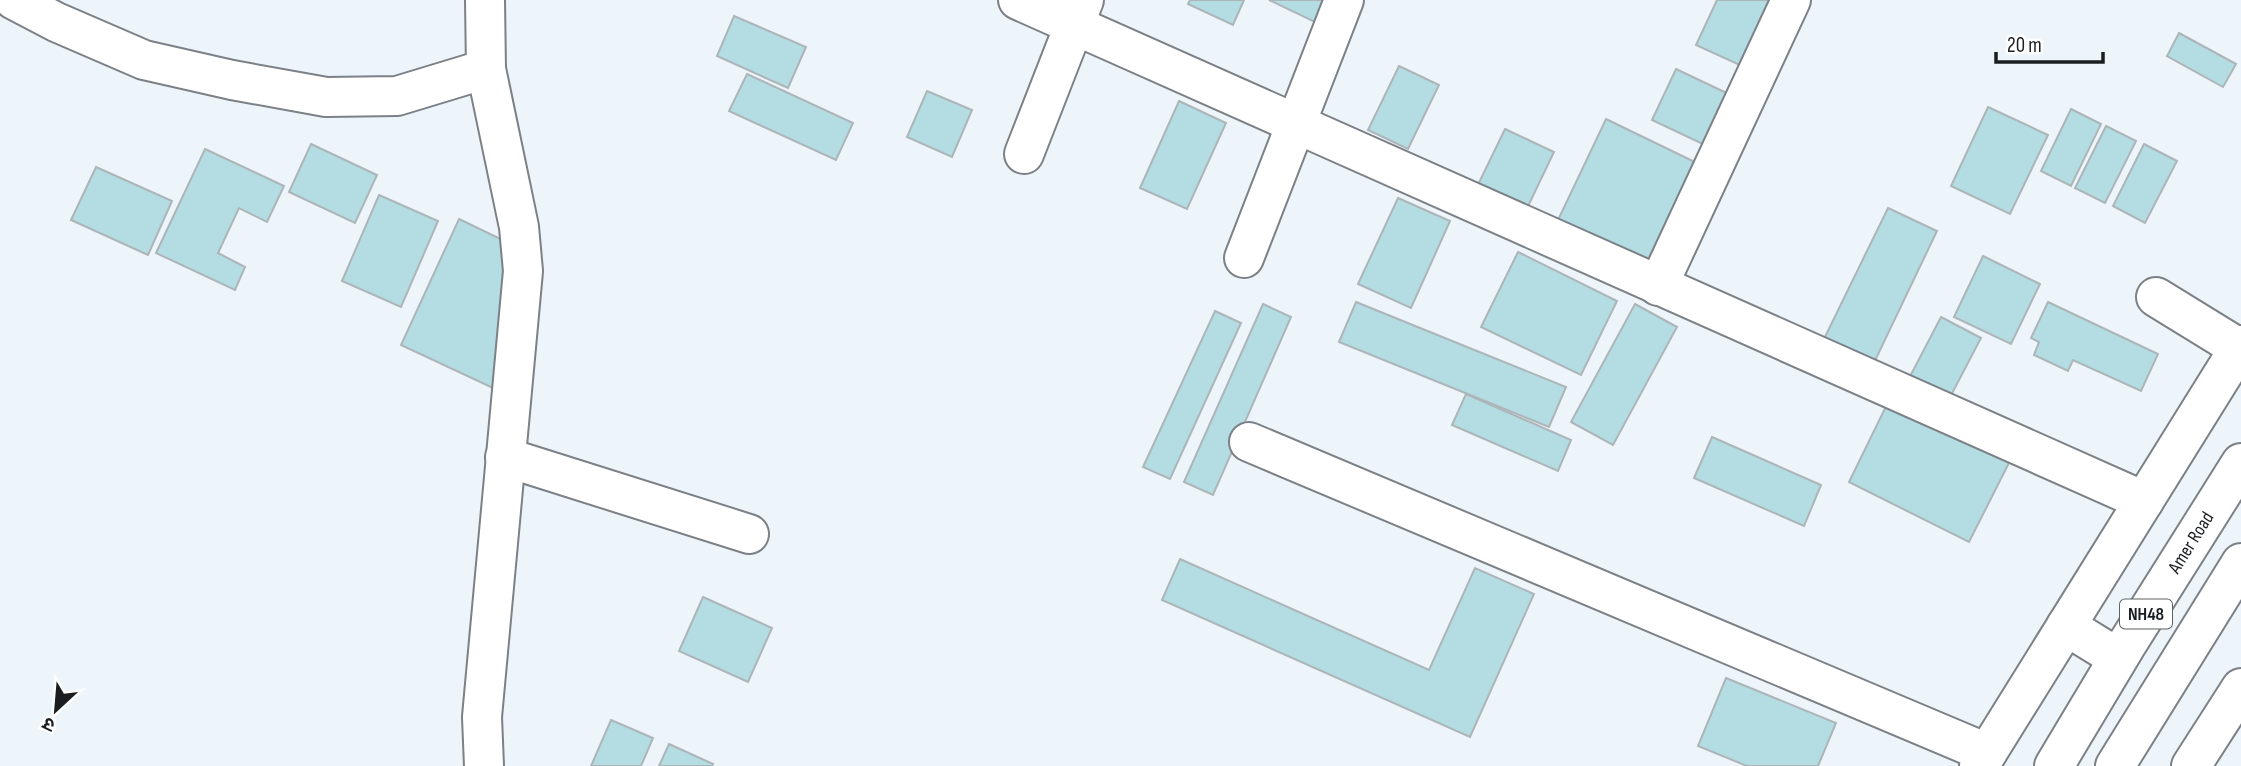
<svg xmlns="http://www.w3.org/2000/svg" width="2241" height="766" font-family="'Sofia Sans Condensed','Noto Sans Devanagari',sans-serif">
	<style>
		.building { fill: #b4dce3; stroke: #acb5b7; stroke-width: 2 }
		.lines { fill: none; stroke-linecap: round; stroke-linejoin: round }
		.minor-casing { stroke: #7b8186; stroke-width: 42 }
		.highway-casing { stroke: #7b8186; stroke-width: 42 }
		.minor { stroke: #fff; stroke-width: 38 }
		.highway { stroke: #fff; stroke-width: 38 }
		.labels { text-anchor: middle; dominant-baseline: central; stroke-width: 5; stroke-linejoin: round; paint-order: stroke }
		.shield { fill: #fff; stroke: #5f6263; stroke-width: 2 }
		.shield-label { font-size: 18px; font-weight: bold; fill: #1b1e20 }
		.street-label { font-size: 19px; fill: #1b1e20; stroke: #fff }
	</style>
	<rect width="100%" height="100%" fill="#edf4fa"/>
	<!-- building -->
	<g class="building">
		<path d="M1190,0h54l-11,25 -45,-21z"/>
		<path d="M1269,0h59l-11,23z"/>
		<path d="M1717,0h58l-31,67 -48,-22z"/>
		<path d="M734,16l72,31 -18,41 -71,-32z"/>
		<path d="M2179,33l57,31 -13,23 -56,-31z"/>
		<path d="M1399,66l40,19 -31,64 -40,-19z"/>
		<path d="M1676,69l57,27 -24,51 -57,-27z"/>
		<path d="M747,74l106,49 -17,37 -107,-49z"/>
		<path d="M927,91l45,19 -20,47 -45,-20z"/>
		<path d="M1179,101l47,22 -39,86 -47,-21z"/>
		<path d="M1988,107l60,28 -38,79 -59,-28z"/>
		<path d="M2071,109l30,15 -30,62 -30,-15z"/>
		<path d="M1606,119l95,46 -47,100 -96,-45z"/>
		<path d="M2106,126l30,15 -31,62 -30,-15z"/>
		<path d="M1505,129l49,23 -34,71 -49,-24z"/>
		<path d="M311,144l66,31 -22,48 -66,-31z"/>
		<path d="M2144,144l33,17 -32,62 -32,-17z"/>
		<path d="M205,149l79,37 -17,36 -28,-14 -21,45 27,14 -10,23 -79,-37z"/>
		<path d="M96,167l76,34 -24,54 -77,-35z"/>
		<path d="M379,195l59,26 -37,86 -59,-26z"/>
		<path d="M1398,198l52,23 -39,87 -53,-24z"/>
		<path d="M1888,208l49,23 -65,136 -50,-24z"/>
		<path d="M459,219l48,23 -14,146 -92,-43z"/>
		<path d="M1518,252l99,49 -36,74 -100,-48z"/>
		<path d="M1983,256l57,28 -29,60 -57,-27z"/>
		<path d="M1356,302l210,85 -17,40 -210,-85z"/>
		<path d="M2048,302l110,52 -17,37 -68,-31 -5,11 -34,-16 5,-13 -8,-4z"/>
		<path d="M1263,304l28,13 -78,178 -29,-13z"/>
		<path d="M1635,304l42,23 -64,118 -42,-23z"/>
		<path d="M1215,311l26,12 -71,156 -27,-12z"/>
		<path d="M1941,317l40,21 -35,67 -40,-21z"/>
		<path d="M1466,394l105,46 -13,31 -106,-46z"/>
		<path d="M1892,394l121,61 -44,87 -120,-60z"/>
		<path d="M1712,437l109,48 -17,41 -110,-48z"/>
		<path d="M1180,559l249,111 46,-102 59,26 -64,143 -308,-137z"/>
		<path d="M703,597l69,31 -24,54 -69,-31z"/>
		<path d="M1726,678l110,45 -18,43h-71l-49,-20z"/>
		<path d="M611,720l42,18 -12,28h-50z"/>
		<path d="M669,744l44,20 -1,2h-53z"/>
	</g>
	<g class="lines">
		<!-- minor casing -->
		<g class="minor-casing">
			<g id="minor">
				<path d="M14,0l42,22 88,38 88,20 94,17 71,-1 89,-27"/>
				<path d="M1018,0l1126,501"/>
				<path d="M1024,154l60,-154"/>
				<path d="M1244,258l100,-258"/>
				<path d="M1658,286l133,-286"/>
				<path d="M2156,297l83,51"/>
				<path d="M1249,442l738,311"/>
				<path d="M505,457l244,77"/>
				<path d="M484,766l-2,-49 41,-446 -4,-44 -33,-158 -1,-69"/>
				<path d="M1979,766l262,-421"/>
				<path d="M2191,766l50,-78"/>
			</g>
		</g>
		<!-- highway casing -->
		<g class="highway-casing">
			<g id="highway">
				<path d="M2066,626l52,32"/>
				<path id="s1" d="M2054,766l73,-122 114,-181"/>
				<path d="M2115,766l126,-203"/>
			</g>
		</g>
		<!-- minor -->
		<use href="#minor" class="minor"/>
		<!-- highway -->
		<use href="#highway" class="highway"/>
	</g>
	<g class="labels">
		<!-- shield labels -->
		<rect class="shield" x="2120" y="599.5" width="52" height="29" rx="5"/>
		<g class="shield-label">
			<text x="2146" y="614">NH48</text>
		</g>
		<!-- street labels -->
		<g class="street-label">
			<text stroke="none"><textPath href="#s1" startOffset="262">Amer Road</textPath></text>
		</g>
	</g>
	<!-- north arrow -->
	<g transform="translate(56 710) rotate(206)" stroke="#ffffff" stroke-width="5" paint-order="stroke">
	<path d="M0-5L12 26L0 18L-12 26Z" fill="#1b1e20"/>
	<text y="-10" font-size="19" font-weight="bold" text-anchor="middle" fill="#1b1e20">उ</text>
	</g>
	<!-- scale -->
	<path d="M1996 52v10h107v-10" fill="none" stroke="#1b1e20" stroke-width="3.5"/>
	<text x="2007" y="52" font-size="21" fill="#1b1e20" stroke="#ffffff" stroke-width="5" paint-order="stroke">20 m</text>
</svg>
